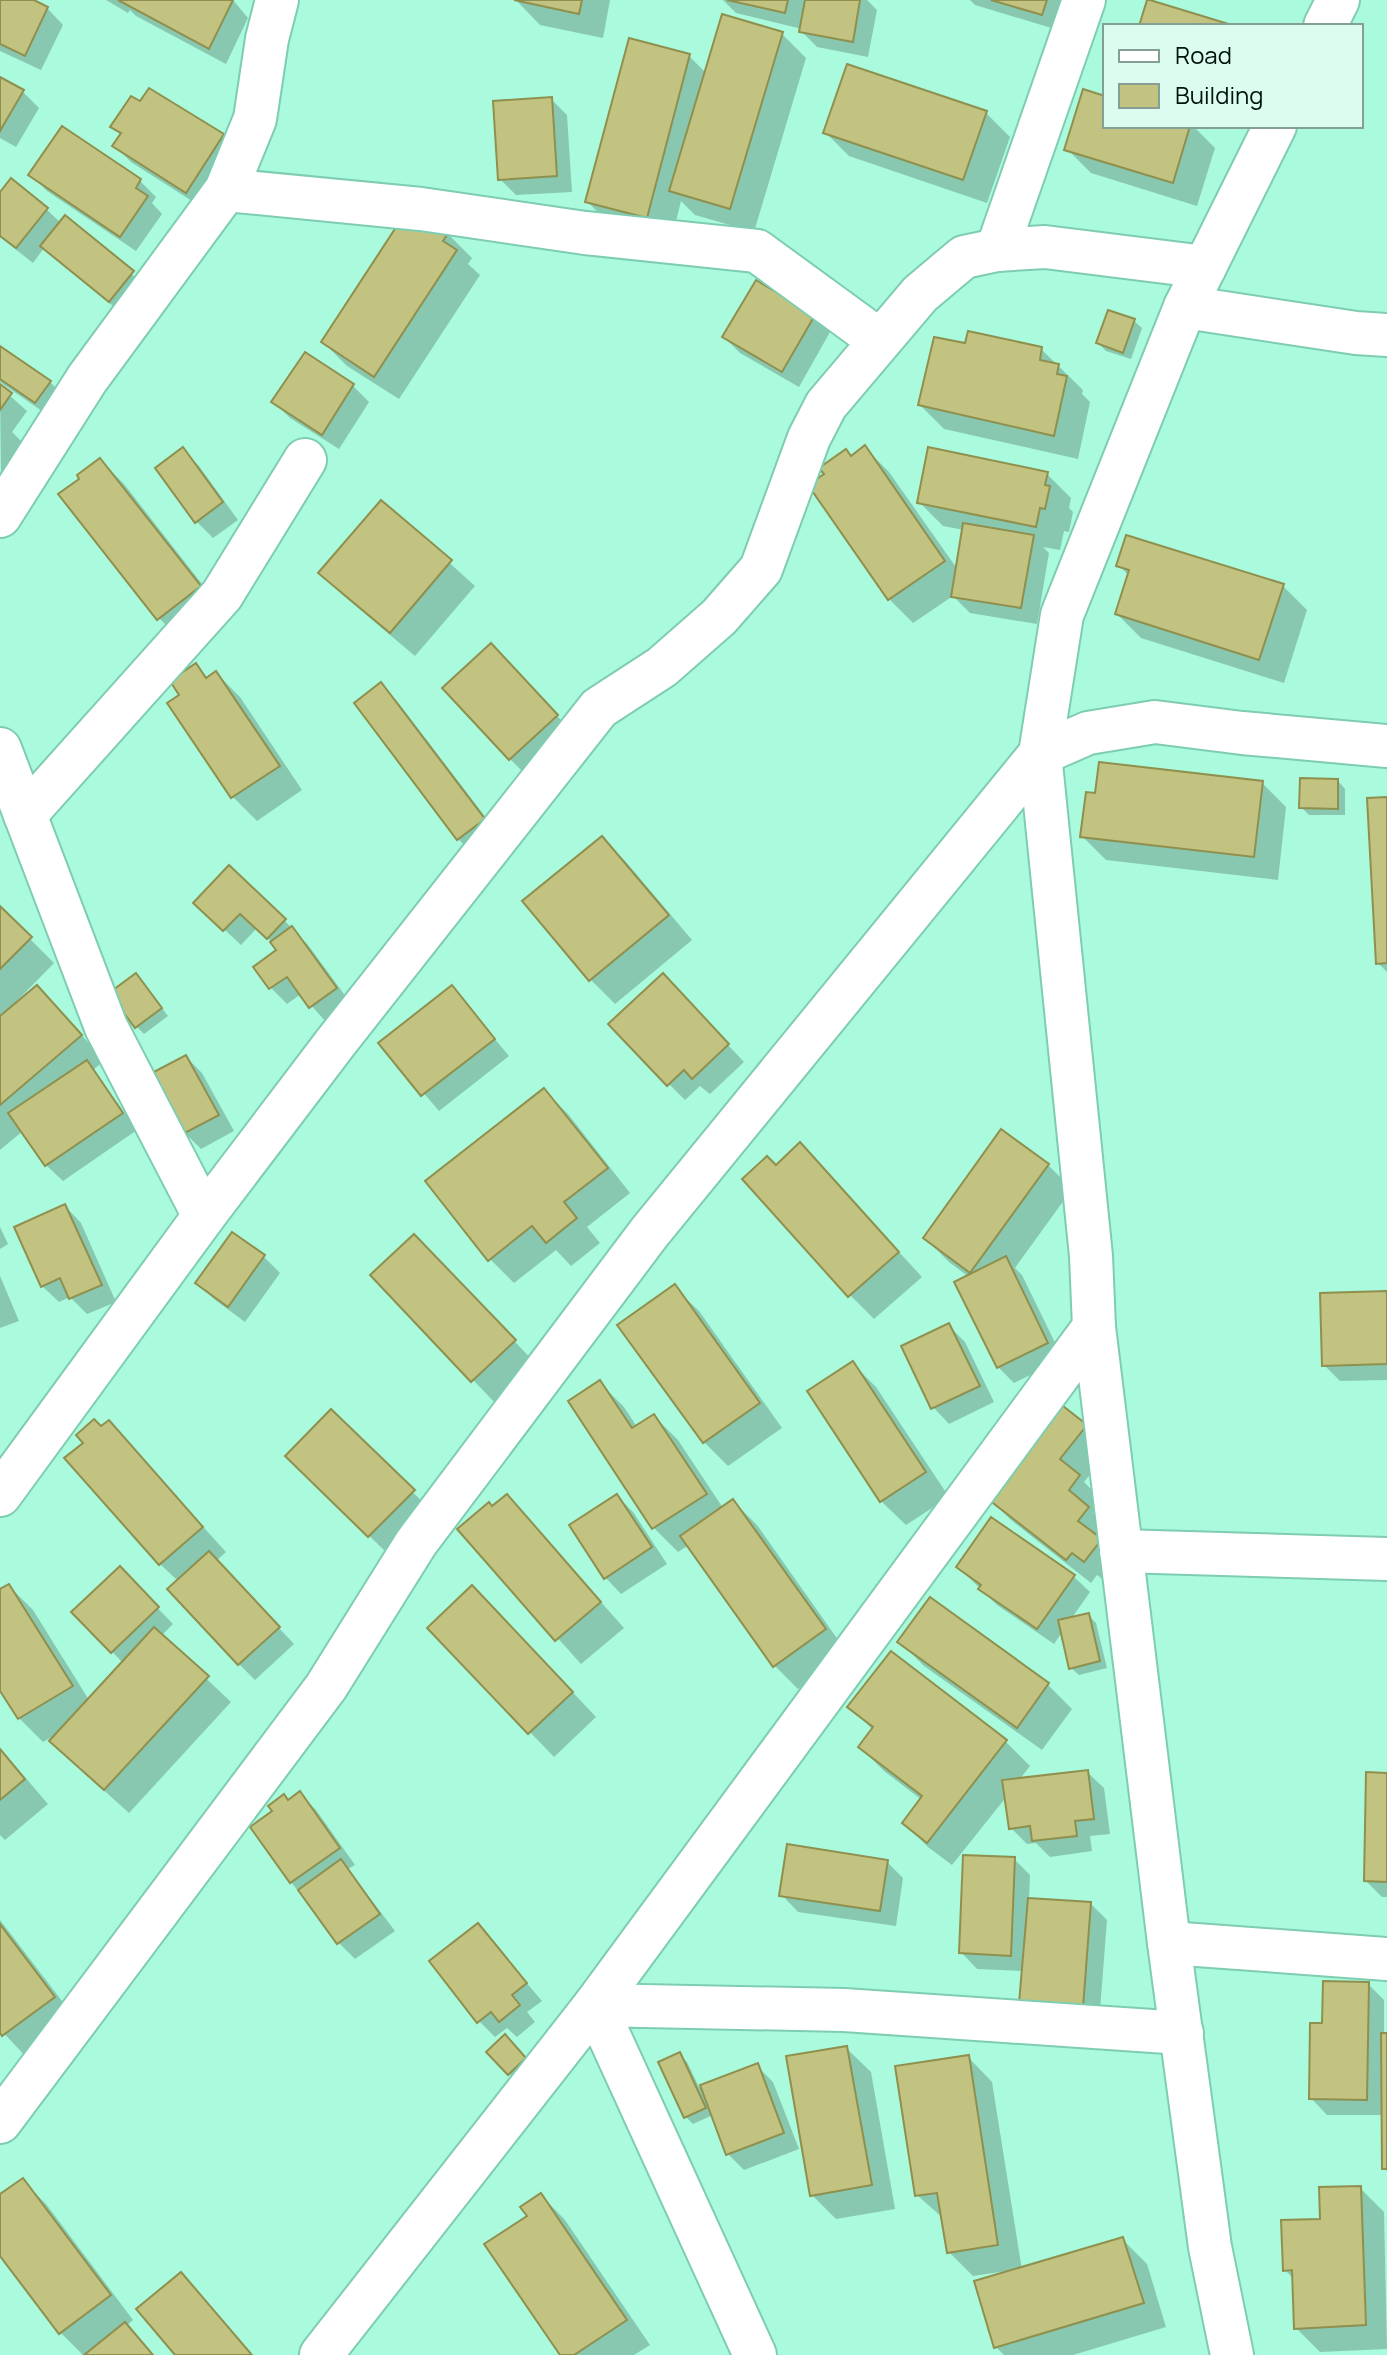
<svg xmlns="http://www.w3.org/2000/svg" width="1387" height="2355" font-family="Manrope,sans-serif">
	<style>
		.shadow { fill: #0003 }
		.building { fill: #c2c380; stroke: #8f904e; stroke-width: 2 }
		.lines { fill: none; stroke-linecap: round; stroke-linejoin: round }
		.minor-casing { stroke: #7ecdb1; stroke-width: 46 }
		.minor { stroke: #fff; stroke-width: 42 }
	</style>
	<rect width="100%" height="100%" fill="#aafadd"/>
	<!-- shadow -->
	<g class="shadow">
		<path d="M0,0h30l17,8 16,17 -22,45 -41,-19z"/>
		<path d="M106,0h127l15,18 -22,46 -90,-48 -6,-6 -2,3z"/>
		<path d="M516,0h94l-7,38 -63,-13z"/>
		<path d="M723,0h144l10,10 -9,47 -51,-10 -16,-16 1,-2 -66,-16z"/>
		<path d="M970,0h110l-22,30 -83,-25z"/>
		<path d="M782,34l24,24 -52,174 -59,-17 -14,-14 -10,40 -60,-15 -24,-25 102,-145 17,17z"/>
		<path d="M0,79l23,13 16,16 -23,39 -16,-9z"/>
		<path d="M1105,98v28h88l22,22 -18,58 -106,-33 -24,-24z"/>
		<path d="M551,99l16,16 5,77 -56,3 -16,-16z"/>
		<path d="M986,113l24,24 -23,66 -138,-47 -24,-24z"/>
		<path d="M113,127l109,9 16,16 -35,56 -72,-46 -16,-16 7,-10z"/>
		<path d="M31,175l109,6 16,16 -4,6 10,11 -26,37 -89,-60z"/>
		<path d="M0,195l46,14 15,14 4,-5 84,71 -23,28 -82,-69 -11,15 -33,-26z"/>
		<path d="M448,234l24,24 -4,6 12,11 -81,124 -52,-33 -24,-24z"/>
		<path d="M814,316l16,16 -31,55 -59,-34 -16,-16z"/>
		<path d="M1134,321l8,7 -11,31 -25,-8 -8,-8z"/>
		<path d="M966,346l75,3 42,41 -1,4 8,8 -12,57 -134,-30 -24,-24z"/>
		<path d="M0,348l50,34 16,16 -14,20 -52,-36z"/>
		<path d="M305,355l48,31 16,16 -30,47 -49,-31 -16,-16z"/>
		<path d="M0,387l27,24 -15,21 12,12 -23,32z"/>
		<path d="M865,448l24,24 69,98 6,-40 -21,-4 -24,-24 128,-28 24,24 -2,10 4,4 -4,20 -5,-1 -4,19 -17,-3 6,6 -12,71 -67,-11 -17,-17 -40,27 -24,-24 -37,-141z"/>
		<path d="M182,450l17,16 39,54 -25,18 -16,-16 -40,-53z"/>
		<path d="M100,460l24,24 99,127 -40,31 -24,-24 -77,-139z"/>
		<path d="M382,502l93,84 -60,70 -70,-59 -24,-24z"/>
		<path d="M1119,565l164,21 24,24 -23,73 -143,-45 -24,-24 12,-38z"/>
		<path d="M507,662l65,70 -46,43 -16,-16z"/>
		<path d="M196,666l12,12 8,-5 24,24 62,93 -45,31 -24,-24 -51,-102z"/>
		<path d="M381,685l16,16 103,135 -25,19 -17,-16z"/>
		<path d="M1338,781l7,8v26h-36l-8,-8z"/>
		<path d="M1262,783l24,24 -8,73 -172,-20 -24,-24z"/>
		<path d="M1387,799v173l-9,-9z"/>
		<path d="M602,838l24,24 66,78 -77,64 -24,-24 -66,-78z"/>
		<path d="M196,903l88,17 24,25 44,60 -25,18 -26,-29 -14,10 -16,-16 8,-38 -5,-6 -17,-16 -16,17z"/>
		<path d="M0,909l54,54 -37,38 2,2 18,-16 24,24 43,50 -11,9 44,60 -74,51 -17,-16 -23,-34 -23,19z"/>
		<path d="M143,983l25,33 -24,18 -8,-8z"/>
		<path d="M452,988l57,68 -70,55 -58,-68z"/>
		<path d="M678,992l66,70 -34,32 -10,-8 -15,14 -16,-16z"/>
		<path d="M186,1057l16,16 32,58 -33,18 -16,-16z"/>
		<path d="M544,1090l24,24 62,79 -43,34 13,16 -29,23 -15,-16 -42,33 -24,-24z"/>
		<path d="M800,1145l122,132 -48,42 -24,-24z"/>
		<path d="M1048,1165l24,24 -57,79 7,7 41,84 -49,24 -16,-16 -29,-90 -20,-15 -24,-24z"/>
		<path d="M65,1206l16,17 35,79 -29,12 -17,-17 -11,5 -17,-16z"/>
		<path d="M0,1227l8,17 -8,5z"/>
		<path d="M233,1234l31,23 16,16 -35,49 -31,-23 -17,-16z"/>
		<path d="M438,1261l100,105 -41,39 -124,-130z"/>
		<path d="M0,1276l19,45 -19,7z"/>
		<path d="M674,1287l25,24 83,117 -54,38 -24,-24z"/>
		<path d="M1387,1293v87l-47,1 -16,-16z"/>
		<path d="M949,1326l16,16 29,60 -45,22 -16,-17z"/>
		<path d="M852,1363l24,24 73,110 -43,28 -25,-24z"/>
		<path d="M600,1383l24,24 13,20 17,-11 24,24 45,68 10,-7 24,24 91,129 -50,35 -24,-24 -85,-120 -11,7 -24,-24 -83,-127z"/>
		<path d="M331,1412l106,104 -43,44 -106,-104z"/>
		<path d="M109,1423l117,129 -10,9 78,83 -39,36 -16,-16 -61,-83 -18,-17 -59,-135z"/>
		<path d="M1086,1426l24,24 -26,32 19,19 -10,12 19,19 -3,52 -12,-9 -6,8 -80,-63 -24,-24z"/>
		<path d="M507,1496l117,132 -43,36 -121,-135z"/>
		<path d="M617,1496l16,16 34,52 -46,30 -16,-17z"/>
		<path d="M958,1567l115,9 17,16 -19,27 17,-4 8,8 11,45 -28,7 -8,-7 -8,-37 -9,13 -57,-39z"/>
		<path d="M120,1569l53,55 -12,12 70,66 -102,111 -53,-48 -19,-31 -14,8 -24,-24 -19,-31v-96l9,-5 24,24 56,90 34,-37 -49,-51z"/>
		<path d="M496,1611l100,106 -42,40 -124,-129z"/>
		<path d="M900,1642l148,43 24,24 -30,41 -118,-84z"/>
		<path d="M891,1654l115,88 24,24 -11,14 68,-8 17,16 6,46 -20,2 2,15 -42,6 -14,-14 -9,1 -16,-16 -4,-32 -55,69 -24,-18 -24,-24 18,-23 -38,-29 -24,-24 13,-17 -23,-23z"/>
		<path d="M0,1748l48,56 -43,36 -5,-5z"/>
		<path d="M1387,1775v122h-5l-16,-16z"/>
		<path d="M300,1794l16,16 39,55 -7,4 47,62 -40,28 -16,-16 -48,-61z"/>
		<path d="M1014,1859l16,16 -1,25 62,4 16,16 -8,103 -75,-52 -47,-2 -16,-17z"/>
		<path d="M887,1862l16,16 -7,48 -98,-14 -16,-17z"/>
		<path d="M0,1920l78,102 -50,37 -28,-30z"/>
		<path d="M478,1926l64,75 -15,11 8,10 -18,15 -10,-9 -12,9 -16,-16z"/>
		<path d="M1368,1984l16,16v35h3v136l-3,-3v-53h-57l-16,-17 13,-73z"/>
		<path d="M505,2037l27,30 -15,14 -29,-29z"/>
		<path d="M846,2048l25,24 24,137 -59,10 -24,-24z"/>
		<path d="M679,2054l8,8 12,25 58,-21 16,16 26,67 -55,21 -16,-16 -15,-39 -20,9 -7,-7z"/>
		<path d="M968,2057l24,25 30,188 101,-30 24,24 19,63 -93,28h-69l-8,-8 11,-76 -34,5 -24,-24 -5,-33 -27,-24z"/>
		<path d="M22,2180l24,24 87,116 -7,6 28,29h-71l-23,-23 -60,-79v-56z"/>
		<path d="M1360,2188l24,24 3,137 -67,3 -24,-24 -2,-49 -9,-9 37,-49z"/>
		<path d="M541,2195l24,25 85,125 -16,10h-71l-34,-139z"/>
		<path d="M181,2274l16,16 55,65h-75z"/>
	</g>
	<!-- building -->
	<g class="building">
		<path d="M0,0h34l14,7 -23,49 -25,-12z"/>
		<path d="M118,0h115l-24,49z"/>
		<path d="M514,0h68l-3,14z"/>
		<path d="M727,0h61l-3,13z"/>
		<path d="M805,0h55l-7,42 -54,-10z"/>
		<path d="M991,0h56l-5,15z"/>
		<path d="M1147,0h3l85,26h-96z"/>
		<path d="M722,14l61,18 -53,177 -61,-18z"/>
		<path d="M629,38l61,16 -43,164 -62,-16z"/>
		<path d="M847,64l140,47 -24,69 -140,-47z"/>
		<path d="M0,77l24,13 -24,41z"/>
		<path d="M149,88l75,46 -38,59 -74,-47 9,-13 -11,-6 21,-31 9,5z"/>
		<path d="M1083,89l22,7v30h85l-17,57 -109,-33z"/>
		<path d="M552,97l5,79 -59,4 -5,-79z"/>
		<path d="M62,126l79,53 -5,9 12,8 -28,41 -92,-62z"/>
		<path d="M11,178l37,30 -32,40 -16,-12v-44z"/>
		<path d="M65,215l69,56 -25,31 -69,-56z"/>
		<path d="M404,215l45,17 -6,9 14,9 -83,127 -53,-35z"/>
		<path d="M756,280l59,35 -33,57 -60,-35z"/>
		<path d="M1108,310l27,9 -12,34 -27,-10z"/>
		<path d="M968,331l74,16 -2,13 19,4 -2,10 10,2 -13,60 -136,-31 16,-68 31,6z"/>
		<path d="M0,346l51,35 -16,22 -35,-24z"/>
		<path d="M305,352l49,32 -32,51 -51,-33z"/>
		<path d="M0,384l12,9 -12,17z"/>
		<path d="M865,445l80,116 -57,39 -80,-115 16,-11 -5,-6 27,-19 5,7z"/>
		<path d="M183,447l40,55 -28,21 -40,-55z"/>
		<path d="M928,447l120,25 -3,13 5,1 -5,23 -5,-1 -4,19 -119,-24z"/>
		<path d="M100,458l101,128 -44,34 -99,-126 21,-15 -2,-4z"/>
		<path d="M381,500l71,60 -62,73 -72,-60z"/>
		<path d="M963,523l71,12 -13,73 -70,-11z"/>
		<path d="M1126,535l158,49 -25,76 -144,-46 14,-44 -13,-4z"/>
		<path d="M491,643l67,72 -49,45 -67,-72z"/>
		<path d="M196,663l10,15 10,-7 64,95 -49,32 -64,-95 12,-8 -9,-14z"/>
		<path d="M381,682l104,137 -28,21 -103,-137z"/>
		<path d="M1099,762l164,19 -9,76 -174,-20 6,-45 9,1z"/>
		<path d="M1300,778l38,1v30l-39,-1z"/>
		<path d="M1387,797v166l-11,1 -9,-166z"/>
		<path d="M602,836l67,79 -80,66 -67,-80z"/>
		<path d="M229,865l57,54 -19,20 -27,-25 -17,17 -30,-28z"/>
		<path d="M0,906l32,31 -32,32z"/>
		<path d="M292,926l45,62 -28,20 -22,-31 -18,12 -16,-22 23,-17 -6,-8z"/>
		<path d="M136,973l26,35 -27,20 -26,-35z"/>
		<path d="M663,973l66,71 -37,35 -8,-9 -17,16 -59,-62z"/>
		<path d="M37,985l45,50 -82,70v-89z"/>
		<path d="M452,985l43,54 -74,57 -43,-53z"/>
		<path d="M186,1055l33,60 -36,19 -33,-60z"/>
		<path d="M87,1060l36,53 -78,53 -37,-53z"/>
		<path d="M544,1088l64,80 -44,34 13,16 -31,25 -14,-17 -44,35 -63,-80z"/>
		<path d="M1001,1129l48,35 -79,109 -47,-35z"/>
		<path d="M800,1142l99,110 -51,45 -106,-118 25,-23 9,9z"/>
		<path d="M65,1204l37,81 -33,14 -9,-21 -19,9 -27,-60z"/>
		<path d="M232,1232l33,23 -37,52 -33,-24z"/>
		<path d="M414,1234l102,106 -45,42 -101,-107z"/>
		<path d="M1006,1256l42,87 -51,25 -43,-86z"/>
		<path d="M675,1284l85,119 -57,40 -86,-118z"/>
		<path d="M1387,1291v73l-65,2 -2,-73z"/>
		<path d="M949,1323l31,63 -49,23 -30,-63z"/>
		<path d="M853,1361l73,111 -46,30 -73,-111z"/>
		<path d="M600,1380l32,48 22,-14 53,80 -55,35 -84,-128z"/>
		<path d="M1058,1402l29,23 -27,34 20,16 -11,15 20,17 -11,14 24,18 -18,23 -12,-9 -6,7 -82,-64z"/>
		<path d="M331,1409l84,81 -47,47 -83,-81z"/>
		<path d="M94,1419l7,7 8,-6 94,107 -44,38 -95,-107 19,-15 -7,-8z"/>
		<path d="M507,1494l94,108 -46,39 -98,-112 32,-27 3,4z"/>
		<path d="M617,1494l35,53 -48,32 -35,-54z"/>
		<path d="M733,1499l93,130 -53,38 -93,-131z"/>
		<path d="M991,1517l84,58 -38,54 -59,-40 3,-4 -25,-18z"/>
		<path d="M209,1551l71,76 -42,38 -71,-76z"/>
		<path d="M120,1566l39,41 -48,46 -40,-41z"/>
		<path d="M9,1584l64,102 -55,33 -18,-28v-102z"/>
		<path d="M472,1585l101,107 -45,42 -101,-106z"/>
		<path d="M930,1597l119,86 -32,45 -120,-86z"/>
		<path d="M1089,1613l11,48 -31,8 -11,-49z"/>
		<path d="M154,1627l55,49 -105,114 -55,-49z"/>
		<path d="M891,1651l116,89 -80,103 -25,-20 20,-27 -64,-49 15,-20 -26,-20z"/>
		<path d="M0,1749l25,30 -25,21z"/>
		<path d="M1088,1770l6,49 -19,2 2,15 -45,5 -2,-15 -21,3 -7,-49z"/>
		<path d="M1366,1772l21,1v109l-23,-1z"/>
		<path d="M300,1791l40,57 -50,35 -40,-56 22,-16 -4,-5 16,-12 4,6z"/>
		<path d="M787,1844l101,16 -8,51 -101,-15z"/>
		<path d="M963,1855l52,2 -4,99 -52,-3z"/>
		<path d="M341,1859l39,55 -43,30 -39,-54z"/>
		<path d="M1028,1898l63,4 -8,106 -64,-5z"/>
		<path d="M478,1923l49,60 -15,12 8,10 -21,17 -8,-10 -14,11 -48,-62z"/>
		<path d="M0,1924l55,73 -53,39 -2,-3z"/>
		<path d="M1323,1981l46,1 -2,118 -58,-1 1,-76h12z"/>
		<path d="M1381,2033h6v136h-5z"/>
		<path d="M505,2034l21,24 -18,17 -22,-23z"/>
		<path d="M847,2046l25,139 -62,11 -24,-140z"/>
		<path d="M680,2052l26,56 -22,10 -26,-56z"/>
		<path d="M969,2055l29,190 -51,8 -10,-60 -22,3 -20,-130z"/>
		<path d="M758,2063l26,70 -58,22 -26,-70z"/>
		<path d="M23,2178l88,117 -52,39 -59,-78v-62z"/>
		<path d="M1361,2186l5,139 -72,4 -2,-59 -9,1 -2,-51 39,-1 -1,-32z"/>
		<path d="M541,2193l86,127 -53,35h-14l-76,-111 43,-28 -7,-9z"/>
		<path d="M1123,2237l21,66 -150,45 -20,-67z"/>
		<path d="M181,2272l71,83h-77l-39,-46z"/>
		<path d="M125,2322l28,33h-69z"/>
	</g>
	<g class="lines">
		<!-- minor casing -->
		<g class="minor-casing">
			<g id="minor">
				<path d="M1325,26l13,-26"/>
				<path d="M226,190l195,19 164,24 172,18 122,89"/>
				<path d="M997,250l87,-250"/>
				<path d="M1185,307l171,26 31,2"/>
				<path d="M0,516l87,-137 139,-189 29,-71 12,-80 10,-39"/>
				<path d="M0,749l106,278 98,189"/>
				<path d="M25,815l197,-220 83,-135"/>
				<path d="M1094,1327l75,616 41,304 22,108"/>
				<path d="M0,1495l204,-279 132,-174 263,-334 63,-41 57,-50 42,-48 48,-131 17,-33 94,-111 44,-37 33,-7 48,-3 160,20"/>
				<path d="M1121,1551l266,8"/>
				<path d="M1169,1943l218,16"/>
				<path d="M0,2122l326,-435 90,-144 233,-310 391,-479 48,-21 67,-11 87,11 145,13"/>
				<path d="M321,2355l274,-350 499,-678 -3,-71 -51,-502 22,-139 123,-308 90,-181"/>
				<path d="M755,2355l-160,-350 249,5 338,23"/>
			</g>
		</g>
		<!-- minor -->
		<use href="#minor" class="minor"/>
	</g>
	<!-- legend -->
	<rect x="1103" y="24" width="260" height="104" fill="#ddfcf0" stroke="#859f95" stroke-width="2"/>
	<rect x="1119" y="50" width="40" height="12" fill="#ffffff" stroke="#859f95" stroke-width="2"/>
	<text x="1175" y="64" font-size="24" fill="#00140d">Road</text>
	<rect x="1119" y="84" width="40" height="24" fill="#c2c380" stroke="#859f95" stroke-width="2"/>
	<text x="1175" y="104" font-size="24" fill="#00140d">Building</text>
</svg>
